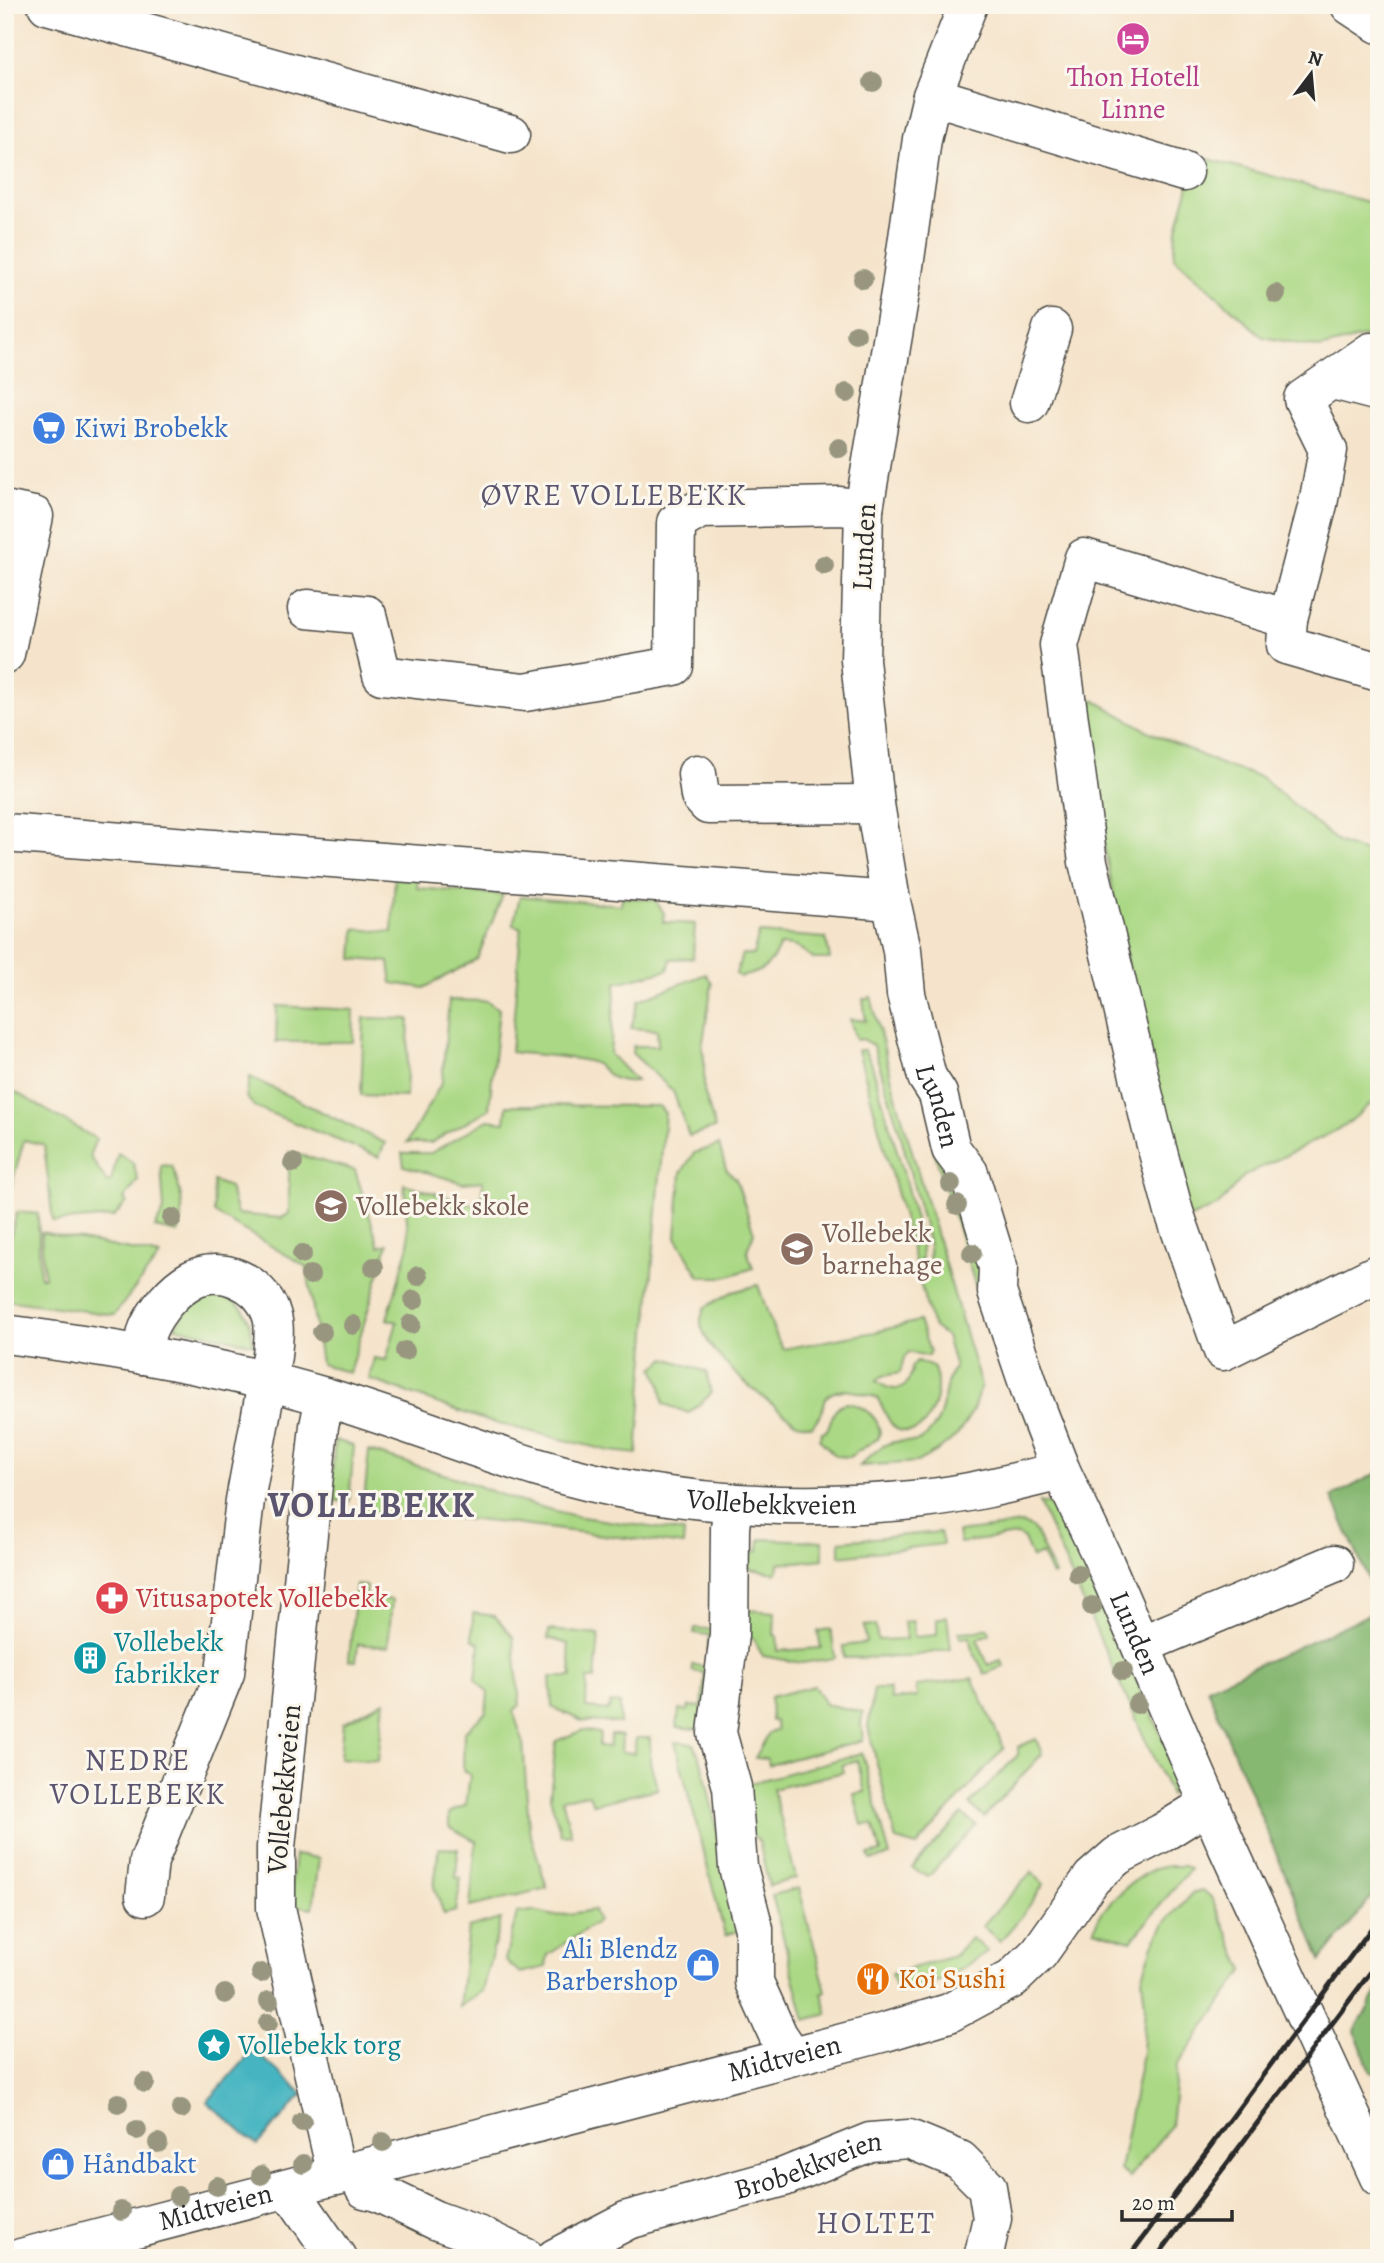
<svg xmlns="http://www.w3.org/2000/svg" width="1384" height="2263" font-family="Alegreya,serif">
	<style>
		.green { fill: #aad884; stroke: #6a8258; stroke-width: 2 }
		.forest { fill: #87b872; stroke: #59724e; stroke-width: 2 }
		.water { fill: #47b5c1; stroke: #397076; stroke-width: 2 }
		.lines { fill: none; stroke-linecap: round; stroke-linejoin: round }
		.minor-casing { stroke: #494743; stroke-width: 41 }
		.minor { stroke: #fff; stroke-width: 38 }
		.rail { stroke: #2b2b2b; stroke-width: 5 }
		.tree { fill: #98967f }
		.labels { text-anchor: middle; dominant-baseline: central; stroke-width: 6; stroke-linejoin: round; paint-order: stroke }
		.hotel-label { font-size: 28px; fill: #b23c85; stroke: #fbf7ec }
		.shop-label { font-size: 28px; fill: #366cbe; stroke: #fbf7ec; text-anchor: start }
		.street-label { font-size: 28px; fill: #2b2b2b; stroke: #fbf7ec }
		.education-label { font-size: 28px; fill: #785e54; stroke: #fbf7ec; text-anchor: start }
		.health-label { font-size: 28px; fill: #be3a42; stroke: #fbf7ec; text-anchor: start }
		.culture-label { font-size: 28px; fill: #0d838f; stroke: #fbf7ec; text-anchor: start }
		.food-label { font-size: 28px; fill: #c56008; stroke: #fbf7ec; text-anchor: start }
		.neighbourhood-label { font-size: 30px; letter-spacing: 2px; fill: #5b5570; stroke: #fbf7ec }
		.district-label { font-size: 35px; font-weight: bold; letter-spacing: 2px; fill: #5b5570; stroke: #fbf7ec }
	</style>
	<rect width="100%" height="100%" fill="#fbf7ec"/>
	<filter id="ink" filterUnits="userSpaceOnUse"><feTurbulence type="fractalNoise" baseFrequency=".0143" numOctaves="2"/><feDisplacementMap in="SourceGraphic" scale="14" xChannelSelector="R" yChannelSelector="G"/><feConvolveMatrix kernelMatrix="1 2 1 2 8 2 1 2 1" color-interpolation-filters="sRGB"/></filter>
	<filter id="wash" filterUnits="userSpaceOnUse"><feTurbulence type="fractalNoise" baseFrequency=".00686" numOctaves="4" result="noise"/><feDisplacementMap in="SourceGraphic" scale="28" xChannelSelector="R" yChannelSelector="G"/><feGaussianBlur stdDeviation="1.57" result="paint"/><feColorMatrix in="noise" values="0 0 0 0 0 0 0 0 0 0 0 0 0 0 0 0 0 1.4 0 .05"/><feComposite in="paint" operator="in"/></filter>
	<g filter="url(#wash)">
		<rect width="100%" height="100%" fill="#f5e4cb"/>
		<!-- green -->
		<g class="green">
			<path d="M1197,156l182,49v133l-13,-2 -46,12 -57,-11 -89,-80 2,-24z"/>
			<path d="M1075,694l19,6 58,33 73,33 36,11 78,66 40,14v240l-34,29 -101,50 -25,29 -31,14 -53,-213z"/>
			<path d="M395,875l23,2 -1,11 86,7 -26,64 -53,29 -32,-5 -3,-21 -36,-3 2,-30 37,3z"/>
			<path d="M520,896l101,9 1,-8 33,3 9,13 -1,9 32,2 -2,34 -22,1 -3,11 -52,13 -6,71 26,27c-34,2 -28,-16 -49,-20 -24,-5 -51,-6 -76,-9l10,-124 -8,-3z"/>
			<path d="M759,933l67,5 4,21h-17c-10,-10 -18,-14 -33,-14 -10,22 -17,27 -40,32l-4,-3 6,-20 11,1z"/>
			<path d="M706,974l6,10 -10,64 2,9v34l11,37 -26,8 -16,-45 -41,-38 1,-7h25l-1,-16 -26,-2 8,-28z"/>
			<path d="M871,997l26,103 84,286 -9,26 -15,23 -18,15 -22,12 -57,4c9,-9 18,-19 30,-23 21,-7 24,9 43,-15 14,-16 8,-44 22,-60l-9,-32 -12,-9 -4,-8 -10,-37c10,-11 10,-22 9,-36l-28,-110 -23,-75 -5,-15 -10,-7 -7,1 -6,-21 16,2 -3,-22z"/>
			<path d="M449,1000l38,1 12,8 -10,100 -58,34h-24l35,-61z"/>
			<path d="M277,1006l77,4 -1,32h-77z"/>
			<path d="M364,1018l45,1 -3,78 -45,-2z"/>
			<path d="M858,1050h6l7,12 32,109 18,73 1,15 -6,7z"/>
			<path d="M250,1077l135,66 -6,14 -124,-50 -9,-10z"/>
			<path d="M5,1086l91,53 -6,15 1,4 17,25 3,-2 7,-28 15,10 5,17 -14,19 3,3 -13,15 -61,5 -9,-77 -20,-5 -16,59 -3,-1z"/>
			<path d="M507,1105l152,1 6,7 -28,341 -27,-3 -123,-30 -118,-42 5,-21 12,2 11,-38 -10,-3 22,-74 -5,-61 77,23 2,-26 -20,2 -59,-17 -2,-13h29l57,-33 17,2z"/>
			<path d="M719,1145l7,24 10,10 18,54 -7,17 6,18 -27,9h-26l-24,-40 5,-64 13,-20z"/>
			<path d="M934,1151l19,17 30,84 -5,42z"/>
			<path d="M289,1152l66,18 24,76 9,-2 -39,129 -28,-9 -14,-97 -93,-54 -1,-32 16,6 8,27 44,4 8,-4z"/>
			<path d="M161,1165l11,1c8,21 15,46 6,67l-23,-5 9,-18z"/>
			<path d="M17,1212l21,2 2,63h4l-3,-45 119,24 -46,59 -109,-15v-43z"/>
			<path d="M758,1285l17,49 8,15 92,-17 44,-11 11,31 -2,4 -19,-4 -5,6 -4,15 -17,3 -7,5c20,14 34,10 36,-15l5,-5 16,6c11,18 -1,70 -29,64 -3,0 -9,-2 -10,-4 -7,-7 -11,-21 -17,-29 -14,-5 -43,-16 -53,3 -1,3 -1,7 -2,11 -3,5 -7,10 -10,14l-15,-3c-27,-20 -90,-65 -96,-99 -1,-6 2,-10 3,-16l28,-16z"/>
			<path d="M216,1295c29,7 35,21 37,49l-78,-17c11,-17 20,-30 41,-32z"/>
			<path d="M666,1358l41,14 4,22 -22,19 -25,-9 -4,-22 -6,-14z"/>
			<path d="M846,1403c16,1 33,14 34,30l-3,6 -28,18 -13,-1 -17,-17 3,-7 5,-2c6,-12 6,-25 19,-27z"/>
			<path d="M335,1440l19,6 -5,56 -19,-2z"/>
			<path d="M369,1451l91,28 54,21 61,16 109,16 -1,13 -178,-22 -103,-10 -1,3 -38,-5z"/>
			<path d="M1039,1503l8,1 15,9 114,255v16l-6,11z"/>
			<path d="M1022,1524l9,3 5,6 19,42 -3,1 -10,-22 -10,4 -8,-19 -7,-4 -57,8 -2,-11z"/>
			<path d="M940,1532l3,12 -103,12v-15z"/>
			<path d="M760,1539l63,2v18l-45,5 -1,9 -28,-4 1,-15 9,-4z"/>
			<path d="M356,1585l10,1 -1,11 27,3 -4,47 -30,-3 -2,17 -7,-1z"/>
			<path d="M744,1610l31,2 -1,23h3l1,16 43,-3 -3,-17 13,-2 4,29 -33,5 -39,-7 -10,-17 -10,-4z"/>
			<path d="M473,1613l22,3 18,21 7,68 -7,6 10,30 6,88 18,59 -77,19 6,-66 -27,-14v-14l17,-8 4,-30 -7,-5 1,-37 22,-21 2,-19 -12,-13 4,-36 -8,-5z"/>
			<path d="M947,1616l4,33 -44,8 -63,1 -1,-12 23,-3 -2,-17 11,-1 3,15 28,-1 -2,-17 9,-1 1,16 23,-2v-16z"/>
			<path d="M695,1628l19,2 -9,100 -28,-3 2,-17 9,1 1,-5 13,1 3,-34 -13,-2v-6l15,2 2,-32 -15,-2z"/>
			<path d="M988,1628l2,6 -13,5 11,26 13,-5 3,6 -19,8 -14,-27 -1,-10 -10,1 -1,-6 19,-1z"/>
			<path d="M549,1630l50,5 -4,44h-8l-1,29 23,2 1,-7 10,1v19l-38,-2 -30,-14 -2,-30h22l-4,-33 -20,-6z"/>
			<path d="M972,1678l32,70 -87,98 -21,-6 -28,-113 6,-38h15l2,11 26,-3 -1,-11z"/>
			<path d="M814,1686l11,18 38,8 -2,11 2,17 -94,25 -2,-6 -12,-1 14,-25 8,-3 -2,-9h-4l-1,-24z"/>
			<path d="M384,1701l-6,60 -38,-3 3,-35z"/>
			<path d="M583,1730l17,3 -1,13 10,1 2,-13 11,2 -1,16 13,1 2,-15h14v24l8,27 -65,15 -4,-10 -27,5 9,35 -10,1 -11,-38 6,-56z"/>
			<path d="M1036,1739l6,15 -58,63 -14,-13 48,-49v-8z"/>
			<path d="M675,1742l19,2 9,22 36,165 -14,4z"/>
			<path d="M862,1753l28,103 -19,4 -2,-5 12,-3 -8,-28 -11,1 -8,-31 11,-2 -8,-32 -15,5 2,7 -71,17 23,89 -27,8 -10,-45 -14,-14 -2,-42z"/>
			<path d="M962,1814l14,11 -48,52 -16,-9z"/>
			<path d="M439,1848l19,1 -2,29h5l-5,33 -12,3 -10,-27z"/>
			<path d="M295,1855l24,3 -6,50 -24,-3z"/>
			<path d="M1169,1866h15l6,3 -59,72 -37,-11c3,-20 39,-51 58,-60 5,-2 11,-3 17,-4z"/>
			<path d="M1032,1872l12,12 -22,32 -22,25 -18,-15z"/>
			<path d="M799,1888l27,103 -4,2 6,21 -23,6 -33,-125z"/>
			<path d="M1203,1890l8,7 33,73 -67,96 -6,60 -42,51 -9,-7 22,-117 3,-47 -3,-28 11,-33 13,-23 26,-29z"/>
			<path d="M594,1910l4,11 -50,34 -2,12 -26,6 -15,-13 12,-47 16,-2 22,5z"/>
			<path d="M501,1919l-19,72 -23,16 9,-79z"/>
			<path d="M971,1938l17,13 -42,28 -49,14 -6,-19 63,-18z"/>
		</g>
		<!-- forest -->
		<g class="forest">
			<path d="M1379,1472v132l-47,-107z"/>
			<path d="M1379,1610v278l-58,72 -114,-272z"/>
			<path d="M1379,1988v87l-9,-3 -15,-41z"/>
		</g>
		<!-- water -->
		<path class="water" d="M254,2050l49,44 -46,51 -50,-43z"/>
	</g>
	<g filter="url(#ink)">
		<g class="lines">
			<!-- minor casing -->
			<g class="minor-casing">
				<g id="minor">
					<path d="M47,5l464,129"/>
					<path id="s1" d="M968,5l-36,91 -10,43 -21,148 -37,222 -4,151 15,144 16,97 11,49 4,44 21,83 11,17 13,55 18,24 29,94 -1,25 38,112 26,67 42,88 125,289 151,329"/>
					<path d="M1350,5l29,19"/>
					<path d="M932,96l252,76"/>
					<path d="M1333,380l46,12"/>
					<path d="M1029,403l23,-74"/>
					<path d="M5,510l29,6 -29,138"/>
					<path d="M307,609l60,6 15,60 143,17 149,-26 2,-143 24,-14 140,-3 24,3"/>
					<path d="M1288,619l30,-115 10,-54 -25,-51 68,-47 8,2"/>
					<path d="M1379,672l-93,-27 2,-26 -204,-61 -25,87 29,217 63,264 23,86 49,139 156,-78"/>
					<path d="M697,774l3,22 8,9 167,-1"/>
					<path d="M5,833l886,68"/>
					<path id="s2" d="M5,1334c107,14 216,32 320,63 105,31 208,78 316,95 93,15 189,17 282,7 46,-5 93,-17 138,-28"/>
					<path d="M143,1355c2,-8 2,-19 5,-26 8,-18 25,-39 43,-49 30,-16 69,2 80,33 5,14 2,29 1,43l-27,144 -20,173 -76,188 -4,35"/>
					<path d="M325,1397l-6,29 -43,421v61l61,268"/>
					<path d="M733,1503l-3,25 -1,107 -12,98 15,54 6,80 16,62v53l24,53 14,21"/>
					<path d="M1141,1645l193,-81"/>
					<path d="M355,2171l10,18 12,3 58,28 45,16 46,22"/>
					<path d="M289,2189l48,69"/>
					<path id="s3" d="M21,2258l864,-226 64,-19 63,-34 27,-26 53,-75 25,-22 45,-23 48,-30"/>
					<path id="s4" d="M555,2258l73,-38 156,-43 86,-35 39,-3 51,21 27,27 5,31 -9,40"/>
				</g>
			</g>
			<!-- minor -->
			<use href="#minor" class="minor"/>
			<!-- rail -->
			<g class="rail">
				<path d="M1128,2258l251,-340"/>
				<path d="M1156,2258l223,-297"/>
			</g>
		</g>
		<!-- trees -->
		<g class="tree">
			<circle cx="873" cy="82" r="10"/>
			<circle cx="863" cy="279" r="10"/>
			<circle cx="1276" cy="294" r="10"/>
			<circle cx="856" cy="334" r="10"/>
			<circle cx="847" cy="393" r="10"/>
			<circle cx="839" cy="448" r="10"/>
			<circle cx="824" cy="565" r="10"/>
			<circle cx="293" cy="1163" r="10"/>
			<circle cx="951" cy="1184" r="10"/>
			<circle cx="957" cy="1205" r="10"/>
			<circle cx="172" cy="1218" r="10"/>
			<circle cx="972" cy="1253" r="10"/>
			<circle cx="302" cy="1254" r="10"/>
			<circle cx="374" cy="1267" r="10"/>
			<circle cx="310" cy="1275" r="10"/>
			<circle cx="418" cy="1276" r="10"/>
			<circle cx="414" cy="1300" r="10"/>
			<circle cx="411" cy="1324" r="10"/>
			<circle cx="353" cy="1325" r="10"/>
			<circle cx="322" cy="1332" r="10"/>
			<circle cx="405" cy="1351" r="10"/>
			<circle cx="1078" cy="1574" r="10"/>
			<circle cx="1092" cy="1606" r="10"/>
			<circle cx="1123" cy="1671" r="10"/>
			<circle cx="1137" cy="1704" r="10"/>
			<circle cx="261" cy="1973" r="10"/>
			<circle cx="225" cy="1994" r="10"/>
			<circle cx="269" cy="2001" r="10"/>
			<circle cx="268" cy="2023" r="10"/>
			<circle cx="145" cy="2083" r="10"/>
			<circle cx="118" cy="2103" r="10"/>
			<circle cx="181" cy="2109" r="10"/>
			<circle cx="302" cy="2122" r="10"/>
			<circle cx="137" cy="2130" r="10"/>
			<circle cx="383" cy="2142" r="10"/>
			<circle cx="158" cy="2143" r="10"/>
			<circle cx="303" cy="2164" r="10"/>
			<circle cx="261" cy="2175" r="10"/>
			<circle cx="217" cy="2186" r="10"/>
			<circle cx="178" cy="2196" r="10"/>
			<circle cx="121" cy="2211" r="10"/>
		</g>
	</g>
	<!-- icons -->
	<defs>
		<g id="hotel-disc" transform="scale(1.75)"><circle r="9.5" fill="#d1479c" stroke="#fbf7ec"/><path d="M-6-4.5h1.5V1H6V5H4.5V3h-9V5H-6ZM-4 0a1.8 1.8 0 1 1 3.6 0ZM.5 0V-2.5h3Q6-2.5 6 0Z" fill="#fff"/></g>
		<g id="supermarket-disc" transform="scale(1.75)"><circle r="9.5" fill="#3f7fe0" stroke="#fbf7ec"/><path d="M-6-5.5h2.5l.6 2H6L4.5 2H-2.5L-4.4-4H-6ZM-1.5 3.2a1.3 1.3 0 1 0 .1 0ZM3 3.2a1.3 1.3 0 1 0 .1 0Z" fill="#fff"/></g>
		<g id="school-disc" transform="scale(1.75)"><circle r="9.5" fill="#8d6e63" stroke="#fbf7ec"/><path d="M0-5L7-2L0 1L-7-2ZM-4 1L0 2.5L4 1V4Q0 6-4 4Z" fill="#fff"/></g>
		<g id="pharmacy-disc" transform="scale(1.75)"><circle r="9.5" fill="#e0444e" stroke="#fbf7ec"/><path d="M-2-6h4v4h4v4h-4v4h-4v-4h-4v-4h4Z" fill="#fff"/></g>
		<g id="building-disc" transform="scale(1.75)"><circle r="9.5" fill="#0f9aa8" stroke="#fbf7ec"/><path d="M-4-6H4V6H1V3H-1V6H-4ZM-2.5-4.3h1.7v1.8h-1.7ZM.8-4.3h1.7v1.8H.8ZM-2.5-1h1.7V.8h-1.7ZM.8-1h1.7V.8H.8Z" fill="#fff"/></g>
		<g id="shop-disc" transform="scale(1.75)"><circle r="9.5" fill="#3f7fe0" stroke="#fbf7ec"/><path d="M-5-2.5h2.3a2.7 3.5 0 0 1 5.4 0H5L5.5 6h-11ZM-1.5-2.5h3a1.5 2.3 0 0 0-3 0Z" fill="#fff"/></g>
		<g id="restaurant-disc" transform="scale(1.75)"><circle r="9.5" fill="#e8710a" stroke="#fbf7ec"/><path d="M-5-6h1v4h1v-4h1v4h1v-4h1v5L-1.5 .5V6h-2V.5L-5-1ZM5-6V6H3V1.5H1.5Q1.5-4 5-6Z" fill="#fff"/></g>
		<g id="sight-disc" transform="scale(1.75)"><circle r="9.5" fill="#0f9aa8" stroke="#fbf7ec"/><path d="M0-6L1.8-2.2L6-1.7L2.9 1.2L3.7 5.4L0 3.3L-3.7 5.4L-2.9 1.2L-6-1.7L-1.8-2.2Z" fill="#fff"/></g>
	</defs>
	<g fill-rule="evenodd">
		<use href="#hotel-disc" x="1133" y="39"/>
		<use href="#supermarket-disc" x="49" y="428"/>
		<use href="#school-disc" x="331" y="1206"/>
		<use href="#school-disc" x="797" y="1249"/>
		<use href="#pharmacy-disc" x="112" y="1598"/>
		<use href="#building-disc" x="90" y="1658"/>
		<use href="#shop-disc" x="703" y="1965"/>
		<use href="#restaurant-disc" x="873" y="1979"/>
		<use href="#sight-disc" x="214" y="2045"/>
		<use href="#shop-disc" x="58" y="2164"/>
	</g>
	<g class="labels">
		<!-- hotel labels -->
		<g class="hotel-label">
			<text x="1133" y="77">Thon Hotell<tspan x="1133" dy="32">Linne</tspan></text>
		</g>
		<!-- shop labels -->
		<g class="shop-label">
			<text x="74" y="428">Kiwi Brobekk</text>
			<text x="678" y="1949" text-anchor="end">Ali Blendz<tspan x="678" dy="32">Barbershop</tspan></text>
			<text x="82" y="2164">Håndbakt</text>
		</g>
		<!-- street labels -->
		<g class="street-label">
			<text transform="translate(864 547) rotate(-87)">Lunden</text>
			<text stroke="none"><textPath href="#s1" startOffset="1122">Lunden</textPath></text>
			<text stroke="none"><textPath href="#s2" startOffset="788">Vollebekkveien</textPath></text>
			<text stroke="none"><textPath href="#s1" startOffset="1689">Lunden</textPath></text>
			<text transform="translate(284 1789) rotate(-85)">Vollebekkveien</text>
			<text stroke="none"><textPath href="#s3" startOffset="789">Midtveien</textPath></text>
			<text stroke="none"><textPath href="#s4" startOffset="271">Brobekkveien</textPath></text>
			<text stroke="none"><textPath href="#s3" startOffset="201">Midtveien</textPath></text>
		</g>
		<!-- education labels -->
		<g class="education-label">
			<text x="356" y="1206">Vollebekk skole</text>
			<text x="822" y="1233">Vollebekk<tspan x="822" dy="32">barnehage</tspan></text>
		</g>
		<!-- health labels -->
		<g class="health-label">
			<text x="136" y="1598">Vitusapotek Vollebekk</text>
		</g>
		<!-- culture labels -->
		<g class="culture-label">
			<text x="114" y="1642">Vollebekk<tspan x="114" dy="32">fabrikker</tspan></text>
			<text x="238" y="2045">Vollebekk torg</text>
		</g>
		<!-- food labels -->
		<g class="food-label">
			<text x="898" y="1979">Koi Sushi</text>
		</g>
		<!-- neighbourhood labels -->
		<g class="neighbourhood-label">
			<text x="614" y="495">ØVRE VOLLEBEKK</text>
			<text x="138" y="1760">NEDRE<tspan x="138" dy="34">VOLLEBEKK</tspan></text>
			<text x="876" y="2223">HOLTET</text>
		</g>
		<!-- district labels -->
		<g class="district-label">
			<text x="372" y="1505">VOLLEBEKK</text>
		</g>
	</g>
	<!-- margin -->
	<rect width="1384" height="2263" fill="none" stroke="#fbf7ec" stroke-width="28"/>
	<!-- north arrow -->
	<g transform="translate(1311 74) rotate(16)" stroke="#fbf7ec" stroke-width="5" paint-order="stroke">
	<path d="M0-5L12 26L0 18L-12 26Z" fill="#2b2b2b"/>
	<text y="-10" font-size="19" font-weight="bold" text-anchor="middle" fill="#2b2b2b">N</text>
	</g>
	<!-- scale -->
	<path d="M1122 2210v10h110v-10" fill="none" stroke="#2b2b2b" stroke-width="3.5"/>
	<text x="1132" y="2210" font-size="21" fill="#2b2b2b" stroke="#fbf7ec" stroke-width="5" paint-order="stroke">20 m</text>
</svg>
